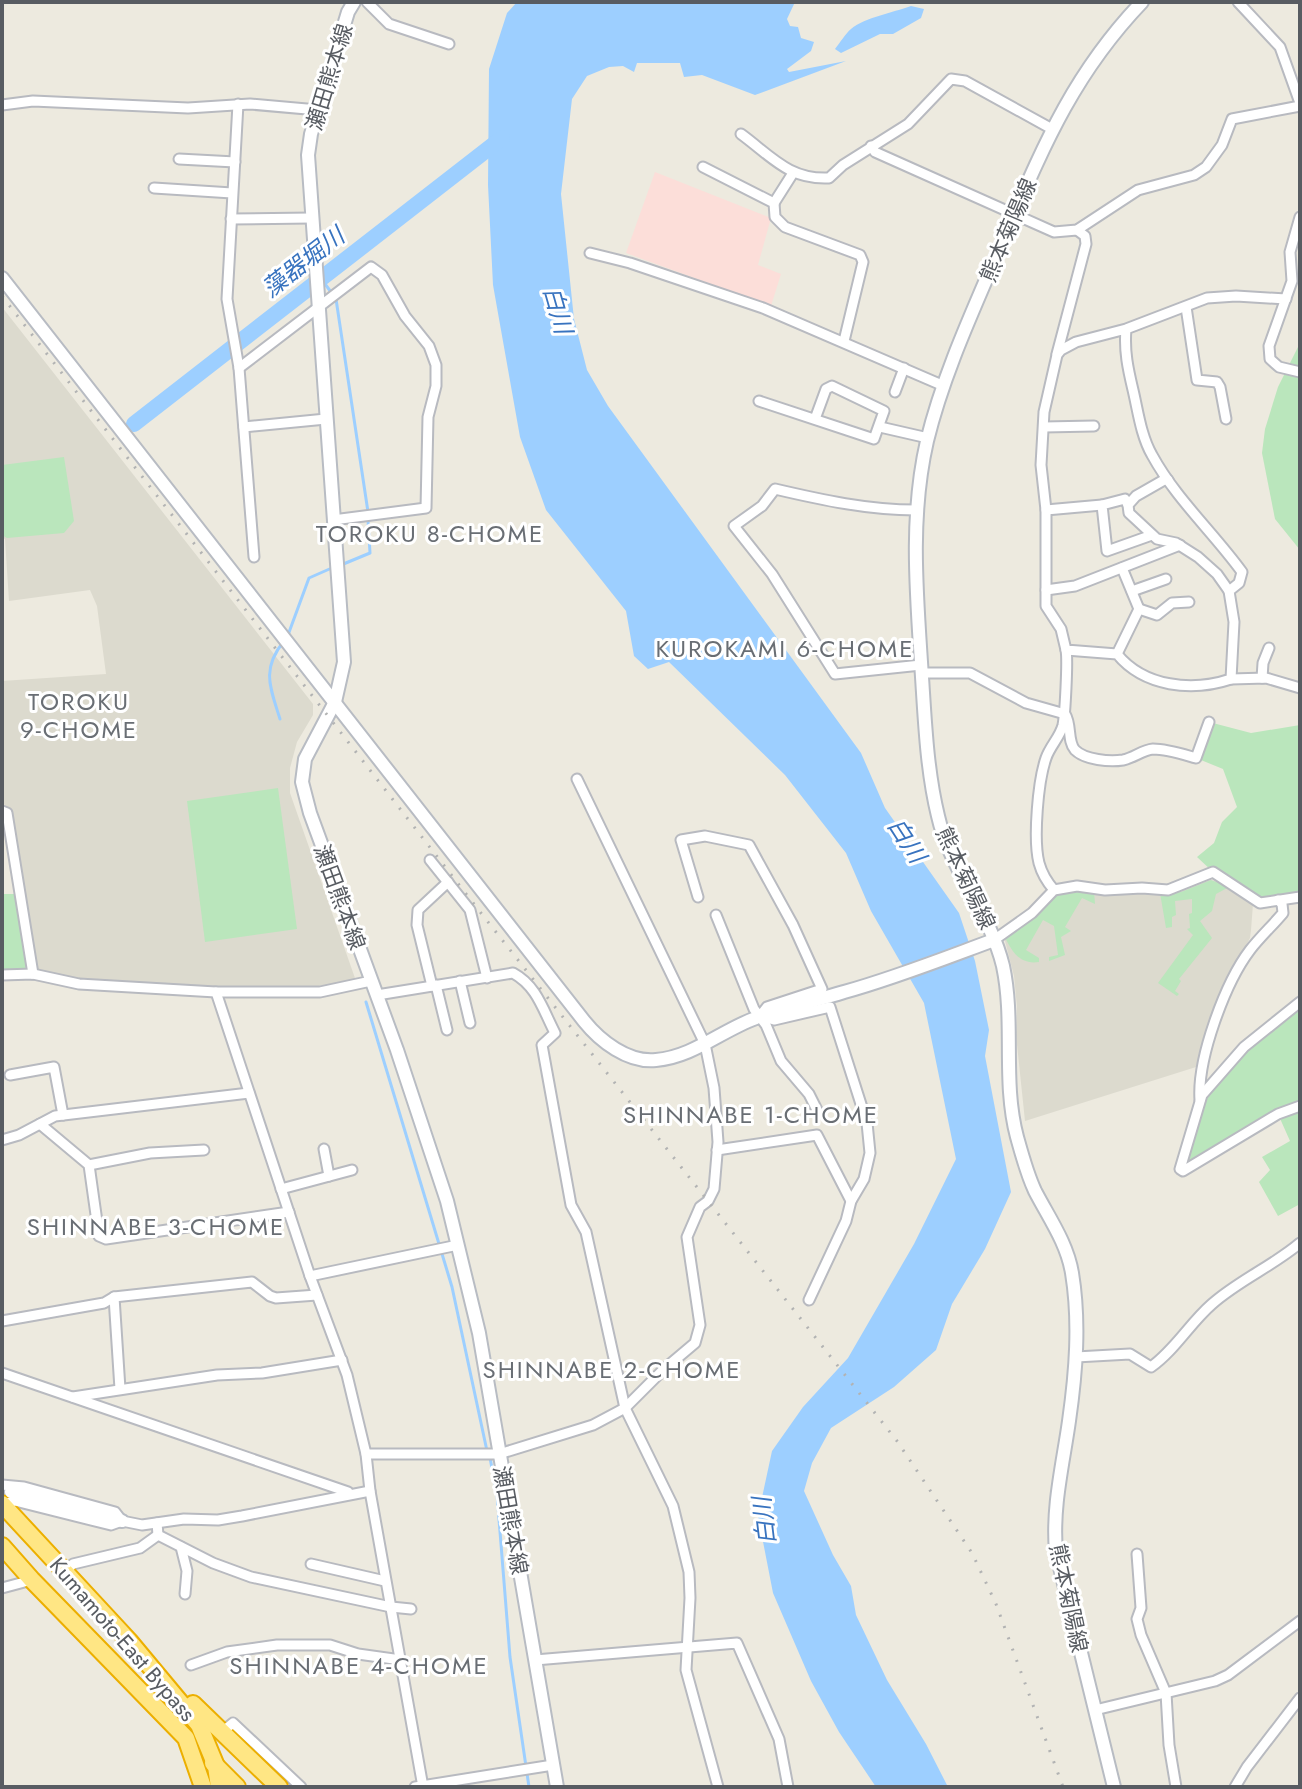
<svg xmlns="http://www.w3.org/2000/svg" width="1302" height="1789" font-family="Jost,'Noto Sans JP',sans-serif">
	<style>
		.education { fill: #dcdace }
		.medical { fill: #fcded9 }
		.green { fill: #bae6bc }
		.water { fill: #9dcfff }
		.lines { fill: none; stroke-linecap: round; stroke-linejoin: round }
		.stream { stroke: #9dcfff; stroke-width: 3 }
		.river { stroke: #9dcfff; stroke-width: 16 }
		.street-casing { stroke: #b8bac0; stroke-width: 13 }
		.secondary-casing { stroke: #b8bcc3; stroke-width: 16 }
		.highway-casing { stroke: #ecaf00; stroke-width: 20 }
		.street { stroke: #fff; stroke-width: 9 }
		.secondary { stroke: #fff; stroke-width: 12 }
		.highway { stroke: #ffe684; stroke-width: 16 }
		.rail { stroke: #b2b3b3; stroke-width: 3; stroke-dasharray: 2 10; stroke-linecap: butt }
		.labels { text-anchor: middle; dominant-baseline: central; stroke-width: 6; stroke-linejoin: round; paint-order: stroke }
		.street-label { font-size: 22px; fill: #585c62; stroke: #fff }
		.water-label { font-size: 24px; font-style: italic; fill: #3873bf; stroke: #fff }
		.neighbourhood-label { font-size: 24px; letter-spacing: 2px; fill: #696e74; stroke: #fff }
	</style>
	<rect width="100%" height="100%" fill="#edeadf"/>
	<!-- education -->
	<g class="education">
		<path d="M2,307l311,397v11l-16,27 -7,26v25l66,188 -53,7 -51,3 -181,-11 -35,-8 -34,-179v-112l104,-7 -9,-68 -7,-16 -81,11 -4,-62 -3,-2z"/>
		<path d="M1211,880l9,2 33,22 -2,26 -1,8 -33,65 -21,64 -171,54 -9,-86 1,-28 -3,-31 -11,-43 31,-15 23,-24 86,-3 25,2z"/>
	</g>
	<!-- medical -->
	<path class="medical" d="M655,172l116,46 -13,47 23,9 -10,32 -145,-53z"/>
	<!-- green -->
	<g class="green">
		<path d="M1300,343v207l-25,-31 -13,-66 3,-24 13,-42z"/>
		<path d="M64,457l10,64 -10,12 -57,5 -5,-3v-70z"/>
		<path d="M1209,722l42,11 49,-8v172l-40,6 -47,-31 -16,-15 17,-14 8,-21 15,-15 -14,-38 -27,-11z"/>
		<path d="M278,788l19,141 -92,13 -18,-141z"/>
		<path d="M1211,880l18,7 -13,7 -4,17 -12,10 12,17 -33,41 2,2 -6,10 4,3 -2,2 -19,-13 35,-48 -6,-6 3,-1 -1,-14 3,-1v-14l-17,2 1,14 -4,2v10l-6,1 -6,-35 21,-1z"/>
		<path d="M1075,888l19,3 1,13 -13,-6 -17,29 6,4 -10,6 4,18 -16,6v-4l9,-2 -4,-29 -11,-6 -17,30 13,8v4c-21,3 -28,-12 -36,-29l31,-15 23,-24z"/>
		<path d="M2,894h13l12,72 -4,5 -21,1z"/>
		<path d="M1300,1009v195l-22,12 -19,-34 11,-12 -8,-13 28,-16 -12,-27 -89,47c4,-21 9,-47 20,-66 22,-35 58,-60 91,-86z"/>
	</g>
	<!-- water -->
	<g class="water">
		<path d="M517,2h278l-8,17 3,7 8,1 3,11 13,4 -3,9 -24,18 2,3 57,-11 -91,34 -53,-20 -18,2 -4,-14h-43l-3,9 -11,-6 -14,1 -22,9 -15,23 -11,95 13,125 13,51 21,36 253,347 24,55 74,105 16,48 14,69 -4,26 26,136 -26,57 -33,55 -16,46 -42,37 -63,41 -19,35 -8,28 29,64 18,31 5,29 31,65 39,64 22,43h-72l-37,-55 -28,-51 -38,-88 -15,-77 14,-65 31,-44 45,-49 66,-114 42,-85 -32,-156 -53,-92 -25,-58 -61,-78 -116,-113 -21,7 -14,-13 -8,-45 -80,-101 -26,-73 -27,-152 -5,-100 1,-116 18,-56z"/>
		<path d="M911,6l13,3 -3,9 -28,16h-13l-39,19 -6,-4c5,-6 10,-15 16,-20 15,-12 41,-16 60,-23z"/>
	</g>
	<g class="lines">
		<!-- stream -->
		<g class="stream">
			<path d="M325,284l6,8"/>
			<path d="M336,299l32,213"/>
			<path d="M341,565l29,-12 -2,-33"/>
			<path d="M288,635l21,-57 25,-11"/>
			<path d="M280,719c-10,-32 -19,-50 4,-78"/>
			<path d="M366,1002l86,285 35,164"/>
			<path d="M490,1458l7,36 13,163 19,130"/>
		</g>
		<!-- river -->
		<path class="river" d="M134,424l368,-286"/>
		<!-- street casing -->
		<g class="street-casing">
			<g id="street">
				<path d="M367,2l22,22 60,20"/>
				<path d="M1238,2l42,45 20,56"/>
				<path d="M238,104l-11,195 12,69 15,189"/>
				<path d="M2,105l31,-4 155,7 62,-4 68,6"/>
				<path d="M741,134c30,22 48,46 88,44l14,-13 65,-41 43,-45 14,2 87,48"/>
				<path d="M871,146l4,6 179,80 23,-2 61,-40 56,-15 12,-8 16,-22 10,-26 68,-13"/>
				<path d="M179,159l56,3"/>
				<path d="M703,167l71,36 1,14 10,10 75,28 3,7 -19,79"/>
				<path d="M154,188l78,5"/>
				<path d="M774,203l19,-30"/>
				<path d="M1300,217l-10,35 2,29 -23,65 1,13 9,8 21,5"/>
				<path d="M231,219l80,-1"/>
				<path d="M590,253l40,10 133,45 181,78"/>
				<path d="M1186,307l11,73 20,2 3,5 6,32"/>
				<path d="M1126,329c-2,22 2,40 7,61 5,21 8,46 19,65 24,44 61,77 90,117l-3,11 -10,8 5,31 -3,57c-39,13 -87,8 -114,-25l-51,-4 -5,-21 -15,-23v-96l-5,-45 3,-53 13,-57 4,-5 15,-8 50,-13 81,-31 29,-2 50,3"/>
				<path d="M1057,354l29,-110 -1,-8 -8,-6"/>
				<path d="M239,368l132,-101 11,8 23,41 24,30 7,19v21l-8,31 -2,91 -93,12"/>
				<path d="M895,392l9,-24"/>
				<path d="M759,401l115,38 10,-28 -52,-25 -6,3 -11,30"/>
				<path d="M244,427l82,-8"/>
				<path d="M880,427l48,11"/>
				<path d="M1044,427l50,-1"/>
				<path d="M1168,480h-4l-28,16 -8,9 1,8 28,26 19,4 22,14 19,17 12,17"/>
				<path d="M1128,505l-3,-6 -23,6 5,46 45,-16"/>
				<path d="M916,510c-48,0 -94,-10 -141,-21l-13,17 -28,20 38,48 63,100 86,-9"/>
				<path d="M1046,510l56,-5"/>
				<path d="M1046,590l29,-4 105,-41"/>
				<path d="M1132,591l34,-12"/>
				<path d="M1139,609l18,6 15,-12 17,-1"/>
				<path d="M1117,654l22,-45 -17,-41"/>
				<path d="M922,673h48l56,30 39,11c7,11 2,27 10,36 10,10 35,12 48,10 11,-2 19,-10 30,-11 14,0 29,5 43,9l13,-36"/>
				<path d="M1262,678l1,-15 6,-15"/>
				<path d="M1231,679l35,-1 34,10"/>
				<path d="M2,811l5,2 26,161"/>
				<path d="M430,860l40,50 17,68"/>
				<path d="M1054,890c-7,-8 -12,-16 -15,-27 -6,-24 -1,-82 7,-105 4,-12 14,-21 17,-33 2,-10 5,-65 3,-75"/>
				<path d="M698,897l-17,-57 24,-4 44,9 44,80 29,64 -55,18 -7,9 14,4 56,-13 37,116 3,30 -6,26 -13,22 -5,20 -37,79"/>
				<path d="M716,915l38,94 12,16 15,36 28,33 8,16"/>
				<path d="M994,940l38,-27 22,-23 23,-4 28,4 37,-2 26,2 45,-18 47,31 40,-6"/>
				<path d="M2,975l31,-1 46,10 137,8h104l51,-11"/>
				<path d="M460,981l10,42"/>
				<path d="M436,985l11,45"/>
				<path d="M432,986l-15,-61 1,-15 30,-28"/>
				<path d="M216,992l94,284 37,99 19,79 4,37 53,296"/>
				<path d="M377,995l136,-22c24,13 30,37 42,60l-13,12 29,160 15,27 39,176 48,98 16,66 1,26 -4,72 32,117"/>
				<path d="M1300,1002l-56,45 -42,48 -22,74 3,2 95,-57 22,-8"/>
				<path d="M10,1075l44,-8 9,48"/>
				<path d="M1200,1100c-3,-41 25,-117 50,-150 10,-13 23,-25 33,-37l-1,-9 -4,-4"/>
				<path d="M40,1124l49,41 10,71 7,3 183,-27"/>
				<path d="M2,1140l17,-5 36,-19 194,-23"/>
				<path d="M324,1149l5,27"/>
				<path d="M717,1150l100,-15 34,66"/>
				<path d="M89,1165l61,-12 54,-3"/>
				<path d="M281,1189l71,-19"/>
				<path d="M310,1276l148,-31"/>
				<path d="M114,1297l6,92"/>
				<path d="M2,1321l102,-18 10,-6 138,-15 18,14 6,2 41,-3"/>
				<path d="M1076,1357l54,-3 21,13c24,-17 39,-44 61,-63 27,-24 61,-38 88,-61"/>
				<path d="M2,1373l346,119"/>
				<path d="M73,1397l144,-22 45,-2 80,-13"/>
				<path d="M366,1454h133l94,-29 32,-17 38,-38 32,-27 5,-18 -13,-88 13,-30 8,-6 6,-12 4,-47 -4,-54 -9,-44 -128,-265"/>
				<path d="M2,1485l22,2 91,25 7,9"/>
				<path d="M2,1504l13,-3 96,24 11,-4 20,4 42,-6 34,1 24,-4 128,-25"/>
				<path d="M157,1523l1,12 55,28 38,14 140,30 20,2"/>
				<path d="M181,1547l6,24 -2,23"/>
				<path d="M1137,1554l4,54 -4,11 4,16 25,58 3,52 7,42"/>
				<path d="M311,1564l74,17"/>
				<path d="M65,1572l8,-8 67,-16 18,-13"/>
				<path d="M2,1588l30,-8"/>
				<path d="M535,1660l202,-17 42,96 9,48"/>
				<path d="M191,1665l36,-13 50,-7h53l28,9 43,6"/>
				<path d="M1095,1710l120,-29 13,-6 72,-54"/>
				<path d="M222,1732l11,-9 68,64"/>
				<path d="M415,1787l138,-22"/>
				<path d="M1235,1787l12,-20 53,-69"/>
			</g>
		</g>
		<!-- secondary casing -->
		<g class="secondary-casing">
			<g id="secondary">
				<path d="M354,2l-6,10 -37,122 -3,21 36,507 -9,40 -30,57 -3,23 8,31 87,237 50,151 32,132 78,454"/>
				<path d="M2,278l582,743c16,20 44,42 72,39 37,-3 66,-30 100,-42 29,-11 59,-17 88,-26 51,-14 101,-34 150,-52"/>
				<path d="M11,1492l111,29"/>
				<path d="M1114,1787l-58,-236c-4,-44 7,-87 13,-130 7,-49 11,-99 3,-148 -5,-30 -23,-55 -37,-82 -8,-17 -13,-36 -18,-54 -15,-56 -2,-115 -14,-171 -13,-54 -53,-96 -65,-150 -11,-45 -13,-93 -16,-139 -5,-79 -13,-158 5,-236 18,-74 53,-145 82,-215 37,-86 67,-155 133,-224"/>
			</g>
		</g>
		<!-- highway casing -->
		<g class="highway-casing">
			<g id="highway">
				<path d="M2,1504l127,137 70,84 17,41 3,21"/>
				<path d="M2,1546l30,34 154,158 17,49"/>
				<path d="M193,1704l86,83"/>
				<path d="M213,1763l24,24"/>
			</g>
		</g>
		<!-- street -->
		<use href="#street" class="street"/>
		<!-- secondary -->
		<use href="#secondary" class="secondary"/>
		<!-- highway -->
		<use href="#highway" class="highway"/>
		<!-- rail -->
		<path class="rail" d="M2,296l475,612 420,533 75,112 24,51 67,183"/>
	</g>
	<g class="labels">
		<!-- street labels -->
		<g class="street-label">
			<text transform="translate(329 77) rotate(-73)">瀬田熊本線</text>
			<text transform="translate(1008 230) rotate(-67)">熊本菊陽線</text>
			<text transform="translate(966 878) rotate(65)">熊本菊陽線</text>
			<text transform="translate(340 897) rotate(70)">瀬田熊本線</text>
			<text transform="translate(511 1520) rotate(80)">瀬田熊本線</text>
			<text transform="translate(1069 1598) rotate(78)">熊本菊陽線</text>
			<text transform="translate(123 1639) rotate(49)">Kumamoto-East Bypass</text>
		</g>
		<!-- water labels -->
		<g class="water-label">
			<text transform="translate(303 262) rotate(-38)">藻器堀川</text>
			<text transform="translate(558 310) rotate(74)">白川</text>
			<text transform="translate(907 840) rotate(57)">白川</text>
			<text transform="translate(764 1521) rotate(-97)">白川</text>
		</g>
		<!-- neighbourhood labels -->
		<g class="neighbourhood-label">
			<text x="430" y="533">TOROKU 8-CHOME</text>
			<text x="785" y="648">KUROKAMI 6-CHOME</text>
			<text x="79" y="701">TOROKU<tspan x="79" dy="28">9-CHOME</tspan></text>
			<text x="751" y="1114">SHINNABE 1-CHOME</text>
			<text x="156" y="1226">SHINNABE 3-CHOME</text>
			<text x="612" y="1369">SHINNABE 2-CHOME</text>
			<text x="359" y="1665">SHINNABE 4-CHOME</text>
		</g>
	</g>
	<!-- border -->
	<rect width="1302" height="1789" fill="none" stroke="#585c62" stroke-width="8"/>
</svg>
